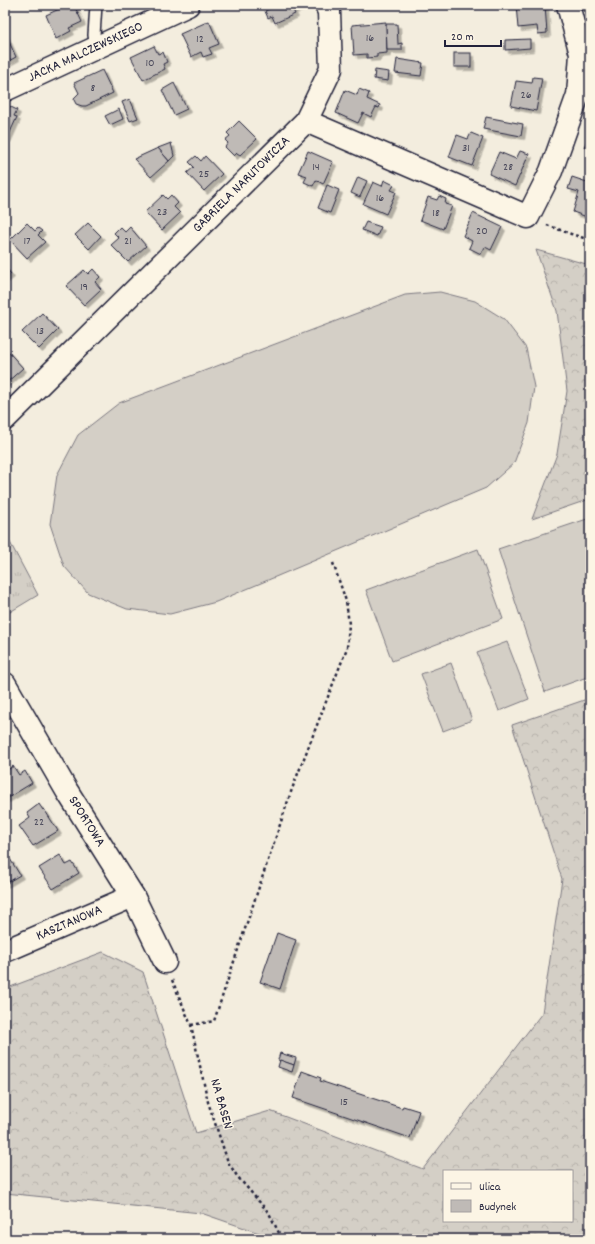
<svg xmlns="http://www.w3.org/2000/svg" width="595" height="1244" font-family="Dekko,sans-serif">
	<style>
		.grass { fill: url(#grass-tufts); stroke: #7b7880 }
		.forest { fill: url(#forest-crowns); stroke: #7b7880; fill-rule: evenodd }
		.pitch { fill: #d4cfc6; stroke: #7b7880 }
		.building { fill: #bfbab6; stroke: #22223b; filter: url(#shadow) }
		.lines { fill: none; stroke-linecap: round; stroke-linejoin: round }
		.lane-casing { stroke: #22223b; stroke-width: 14 }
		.street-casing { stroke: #22223b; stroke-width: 25 }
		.path { stroke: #22223b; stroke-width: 2.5; stroke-dasharray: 3 3; stroke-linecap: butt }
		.lane { stroke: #fcf5e5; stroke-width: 11 }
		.street { stroke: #fcf5e5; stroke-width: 22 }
		.labels { text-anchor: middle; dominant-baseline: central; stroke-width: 3; stroke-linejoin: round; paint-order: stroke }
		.number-label { font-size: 12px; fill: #49485a }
		.street-label { font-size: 14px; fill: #22223b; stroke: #fcf5e5 }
	</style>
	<defs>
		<pattern id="grass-tufts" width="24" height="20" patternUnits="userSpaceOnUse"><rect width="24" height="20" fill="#d4cfc6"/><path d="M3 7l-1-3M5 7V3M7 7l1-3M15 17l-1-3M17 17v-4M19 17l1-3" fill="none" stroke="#b6b1ab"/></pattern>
		<pattern id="forest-crowns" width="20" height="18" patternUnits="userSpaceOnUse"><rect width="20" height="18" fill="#d4cfc6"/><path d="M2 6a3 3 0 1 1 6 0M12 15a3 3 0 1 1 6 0" fill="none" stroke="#b6b1ab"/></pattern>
		<filter id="shadow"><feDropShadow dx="3.5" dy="3.5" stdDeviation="0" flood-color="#0004"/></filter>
	</defs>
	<rect width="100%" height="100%" fill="#f3edde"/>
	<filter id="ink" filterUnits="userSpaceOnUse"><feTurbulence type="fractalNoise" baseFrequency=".025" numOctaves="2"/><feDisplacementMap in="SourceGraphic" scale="8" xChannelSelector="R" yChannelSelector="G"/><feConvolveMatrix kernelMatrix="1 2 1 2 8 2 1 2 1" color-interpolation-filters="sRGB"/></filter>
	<g filter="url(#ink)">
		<!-- grass -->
		<path class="grass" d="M5,533l33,62 -33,20z"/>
		<!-- forest -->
		<g class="forest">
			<path d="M536,250l54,15v234l-58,20 25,-65 10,-63 -10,-80z"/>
			<path d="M590,698v541h-324l-1,-4 -64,-22 -196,-20v-204l98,-37 40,20 53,161 74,-22 153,58 119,-156 20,-134 -50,-154zM444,1171h128v50h-128z"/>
		</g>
		<!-- pitch -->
		<g class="pitch">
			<path d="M440,292l35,9 29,18 22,29 8,39 -5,36 -15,40 -28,25 -270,114 -46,12 -43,-5 -39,-16 -24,-27 -14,-42 7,-49 21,-40 41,-32 286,-108z"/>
			<path d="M590,518v158l-45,16 -47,-143z"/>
			<path d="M478,549l25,70 -111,42 -26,-71z"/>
			<path d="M507,642l22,57 -30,12 -22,-58z"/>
			<path d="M451,663l21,57 -29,11 -22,-57z"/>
		</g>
		<!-- building -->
		<g class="building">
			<path d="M68,5h6l8,17 -13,6 2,3 -15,8 -10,-24z"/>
			<path d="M270,5h30l1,2 -8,3 2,4 -20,9 -3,-7 -4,2 -3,-7 6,-3z"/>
			<path d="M516,5h29l2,28 -9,1 -1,-8 -19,2z"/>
			<path d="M209,21l10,23 -10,4 3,6 -9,3 -2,-5 -10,5 -11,-23z"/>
			<path d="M386,22l1,31 -10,1v3l-10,1v-4l-13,1 -2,-30z"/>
			<path d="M386,24h11l1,20 4,-1v7h-15z"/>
			<path d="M5,33l11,24 -11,6z"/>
			<path d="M530,39v9l-25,2v-10z"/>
			<path d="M154,46l4,8 5,-2 4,10 -4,2 2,5 -22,11 -12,-23z"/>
			<rect x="454" y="53" width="17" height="14"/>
			<path d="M397,59l26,4 -2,13 -26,-3z"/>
			<path d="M102,70l11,23 -27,13h-4l-6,-2 -2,-4 1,-3 4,-4 -5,-10z"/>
			<path d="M375,70l14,2 -1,9 -14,-2z"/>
			<path d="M533,77l9,1 -6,33 -25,-5 5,-25 16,2z"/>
			<path d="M174,83l13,26 -13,6 -12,-25z"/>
			<path d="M359,89l10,4 -2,6 13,6 -1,3 -3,-1 -5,10 -8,-4 -5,10 -22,-10 9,-23 12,5z"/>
			<path d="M130,99l8,19 -8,3 -8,-19z"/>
			<path d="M9,106l8,4 -3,6 3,1 -10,22 -2,-1v-26l1,1z"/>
			<path d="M119,109l4,10 -13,6 -5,-9z"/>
			<path d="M486,117l37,7 -2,12 -38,-7z"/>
			<path d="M239,121l18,18 -17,16 -3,-2 -3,3 -9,-9 3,-4 -3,-3 5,-4 -3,-3z"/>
			<path d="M471,133l12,5 -11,28 -23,-9 8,-22 11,4z"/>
			<path d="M590,133v16l-6,-2z"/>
			<path d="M171,143l3,13 -5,5 -11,-13z"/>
			<path d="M158,148l11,13 -18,16 -17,-18z"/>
			<path d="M308,151l25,11 -10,22 -7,-4 -3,6 -9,-4 3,-6 -9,-3z"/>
			<path d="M520,151l9,3 -14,32 -26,-12 10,-22 17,7z"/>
			<path d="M196,156l5,5 4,-5 17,18 -18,17 -17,-18 7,-6 -5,-5z"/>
			<path d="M358,177l9,4 -7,16 -9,-4z"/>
			<path d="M572,177l18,6v35l-17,-6 6,-20 -11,-3z"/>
			<path d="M384,180l10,5 -3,5 5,2 -10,22 -23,-10 10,-22 9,4z"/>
			<path d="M327,185l12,5 -9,23 -12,-5z"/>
			<path d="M163,195l4,4 4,-4 7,8 -4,4 6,6 -18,17 -17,-18z"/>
			<path d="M439,196l7,3 -1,5 7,2 -9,23 -23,-9 8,-23 9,3z"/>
			<path d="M473,213l29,14 -11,23 -6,-3 -4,7 -12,-6 3,-7 -9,-5z"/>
			<path d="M366,222l15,5 -4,9 -15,-6z"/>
			<path d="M27,223l8,8 3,-3 4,3 -4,4 7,7 -18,16 -17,-18z"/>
			<path d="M88,223l13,13 -12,13 -14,-14z"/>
			<path d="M120,227l5,5 5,-5 16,19 -18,16 -17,-17 8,-7 -5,-5z"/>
			<path d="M5,267l6,7 -6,5z"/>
			<path d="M93,269l7,8 -5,5 6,7 -17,16 -18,-19 18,-16 4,4z"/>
			<path d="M42,313l16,17 -19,19 -17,-17z"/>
			<path d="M5,348l18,20 -18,16z"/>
			<path d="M13,766l6,9 6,-4 7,12 -26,16 -1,-1v-26z"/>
			<path d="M39,804l4,6 1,-1 14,22 -25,15 -14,-20 11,-8 -3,-5z"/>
			<path d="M60,855l6,10 6,-3 7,11 -26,16 -14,-21z"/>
			<path d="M10,859l10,16 -15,9v-21z"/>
			<path d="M277,933l19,7 -16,49 -20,-7z"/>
			<path d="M280,1053l16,5 -2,7 -16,-5z"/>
			<path d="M280,1060l14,5 -2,7 -14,-5z"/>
			<path d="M302,1071l19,7 -1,3 82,27 1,-2 16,5 -9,27 -117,-40z"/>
		</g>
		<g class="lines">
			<!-- lane casing -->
			<g class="lane-casing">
				<path id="lane" d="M96,5l-2,30 2,13"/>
			</g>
			<!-- street casing -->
			<g class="street-casing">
				<g id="street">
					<path id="s1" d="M5,90l183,-85"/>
					<path d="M306,121l222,96 23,-46 27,-76 3,-41 -13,-49"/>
					<path id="s2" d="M5,419l301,-298 25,-52 -2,-57 -3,-7"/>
					<path id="s3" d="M5,684l62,107 66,105 32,66"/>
					<path id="s4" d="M5,951l128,-55"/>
				</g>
			</g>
			<!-- path -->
			<g class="path">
				<path d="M547,225l24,9 19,6"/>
				<path d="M172,980l19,45 17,77 20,60 9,14 32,37 13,26"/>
				<path d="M191,1025l23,-4 78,-232 55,-141 2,-24 -3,-23 -13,-38"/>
			</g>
			<!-- lane -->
			<use href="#lane" class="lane"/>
			<!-- street -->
			<use href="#street" class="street"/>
		</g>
	</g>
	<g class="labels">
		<!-- number labels -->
		<g class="number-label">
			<text x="370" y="38">16</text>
			<text x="200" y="39">12</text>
			<text x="150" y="63">10</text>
			<text x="93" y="88">8</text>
			<text x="526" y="95">26</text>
			<text x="466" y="148">31</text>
			<text x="316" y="167">14</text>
			<text x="508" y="167">28</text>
			<text x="204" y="174">25</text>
			<text x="380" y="198">16</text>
			<text x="162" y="212">23</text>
			<text x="436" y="213">18</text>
			<text x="482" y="231">20</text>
			<text x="27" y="241">17</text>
			<text x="128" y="241">21</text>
			<text x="84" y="287">19</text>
			<text x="40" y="331">13</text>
			<text x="39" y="822">22</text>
			<text x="344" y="1102">15</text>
		</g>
		<!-- street labels -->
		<g class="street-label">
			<text stroke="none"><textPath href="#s1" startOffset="89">JACKA MALCZEWSKIEGO</textPath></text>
			<text stroke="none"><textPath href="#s2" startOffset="333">GABRIELA NARUTOWICZA</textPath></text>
			<text stroke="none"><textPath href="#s3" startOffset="160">SPORTOWA</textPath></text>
			<text stroke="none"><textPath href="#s4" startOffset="70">KASZTANOWA</textPath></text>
			<text transform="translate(221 1104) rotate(74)">NA BASEN</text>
		</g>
	</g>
	<!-- margin -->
	<rect width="595" height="1244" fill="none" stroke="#fcf5e5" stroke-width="20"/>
	<rect x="10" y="10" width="575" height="1224" fill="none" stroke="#22223b" stroke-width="1.5" filter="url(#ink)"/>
	<!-- legend -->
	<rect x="443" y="1170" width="130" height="52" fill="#fcf5e5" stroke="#a5a1a1"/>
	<rect x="451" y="1183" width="20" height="6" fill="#fcf5e5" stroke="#a5a1a1"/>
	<text x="479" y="1190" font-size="12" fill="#22223b">Ulica</text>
	<rect x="451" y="1200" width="20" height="12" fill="#bfbab6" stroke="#a5a1a1"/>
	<text x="479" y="1210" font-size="12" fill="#22223b">Budynek</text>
	<!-- scale -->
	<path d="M445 40v6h56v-6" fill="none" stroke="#22223b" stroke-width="2"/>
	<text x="451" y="40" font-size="12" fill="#22223b" stroke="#fcf5e5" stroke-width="3" paint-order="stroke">20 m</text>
</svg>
